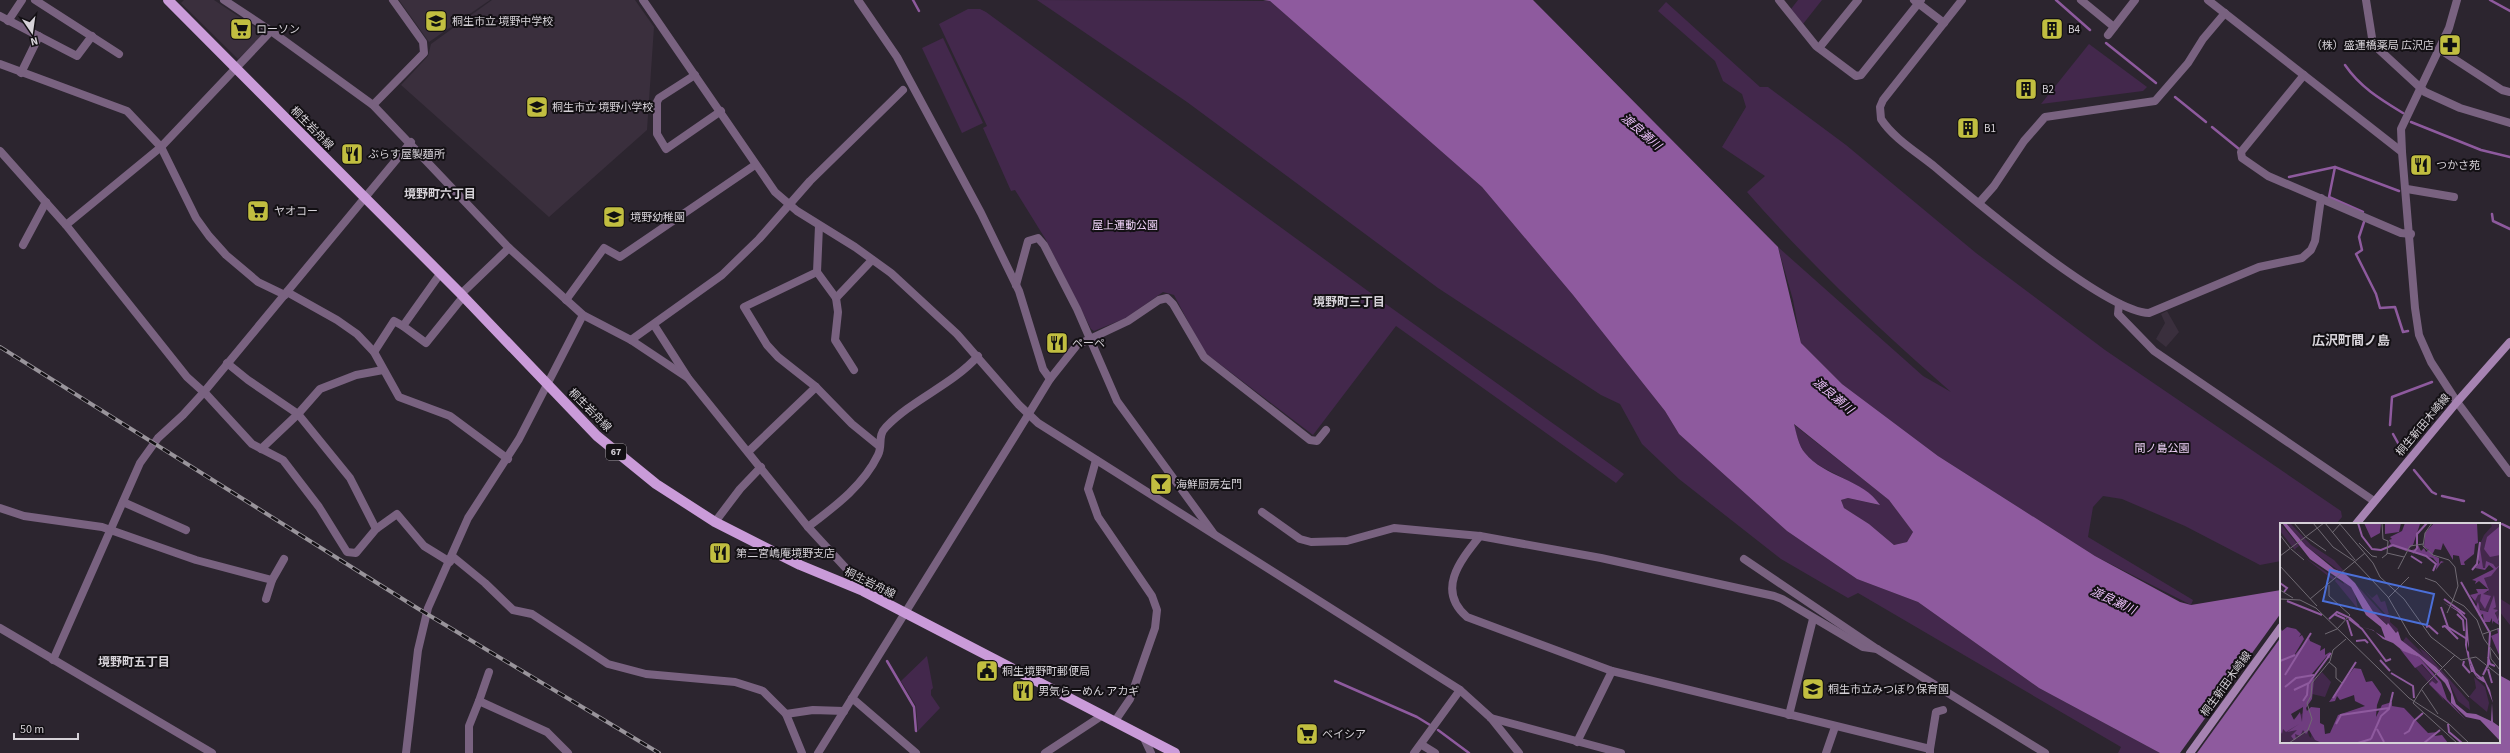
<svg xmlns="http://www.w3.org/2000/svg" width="2510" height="753" font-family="'Source Sans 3','Noto Sans JP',sans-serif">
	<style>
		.built { fill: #3a2f3d }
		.green { fill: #43284c }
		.water { fill: #8e5a9e; fill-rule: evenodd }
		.pier { fill: #2c252f }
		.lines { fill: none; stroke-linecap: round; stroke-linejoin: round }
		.stream { stroke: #8e5a9e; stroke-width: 2.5 }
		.minor { stroke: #796280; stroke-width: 8 }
		.tertiary { stroke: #796280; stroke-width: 8 }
		.secondary { stroke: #a683b2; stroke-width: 8 }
		.primary { stroke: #ca9bd9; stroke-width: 10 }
		.rail-casing { stroke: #99949b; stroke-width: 4 }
		.rail { stroke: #131014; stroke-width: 2.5; stroke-dasharray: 8; stroke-linecap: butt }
		.labels { text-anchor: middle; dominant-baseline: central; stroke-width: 4; stroke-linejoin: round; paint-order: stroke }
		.shield { fill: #131014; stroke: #9c989d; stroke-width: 1 }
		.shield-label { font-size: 10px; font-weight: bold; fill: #d6d2d8 }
		.poi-label { font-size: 11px; fill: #d6d2d8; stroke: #131014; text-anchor: start }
		.street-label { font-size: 11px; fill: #d6d2d8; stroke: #131014 }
		.park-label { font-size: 11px; fill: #edd1f6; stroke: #131014 }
		.water-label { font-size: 12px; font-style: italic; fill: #e8bef6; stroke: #131014 }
		.neighbourhood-label { font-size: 12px; font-weight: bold; fill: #d6d2d8; stroke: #131014 }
		.quarter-label { font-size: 13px; font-weight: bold; fill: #d6d2d8; stroke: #131014 }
		.inset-river { fill: none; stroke: #8e5a9e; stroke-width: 2 }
		.inset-road { fill: none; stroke: #706a73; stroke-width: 1 }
		.view { fill: #4b6fd8; fill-opacity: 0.15; stroke: #4b6fd8; stroke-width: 2 }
		.inset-edge { fill: none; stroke: #d6d2d8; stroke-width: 2 }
	</style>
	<rect width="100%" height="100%" fill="#2c252f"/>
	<!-- built -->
	<g class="built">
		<path d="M184,0h30l51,34 -27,25 -57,-56z"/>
		<path d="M399,0h91l-61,42z"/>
		<path d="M492,0h143l19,27 -7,103 -98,87 -148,-132 27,-29 3,-12z"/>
		<path d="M2167,311l12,21 -13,15 -10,-8 9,-16 -4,-9z"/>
	</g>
	<!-- green -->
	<g class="green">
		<path d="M1037,0l233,1 212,186 91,108 92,116 14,23 108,97 70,48 61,23 121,86 121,65h-42l3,-6 -263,-154 -10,5 -67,-39 -102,-80 -37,-35 -22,-40 -19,-9 -163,-107 -251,-186z"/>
		<path d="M1798,0h24l-19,24 -12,-15z"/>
		<path d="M1666,2l94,85h8l78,58 130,108 129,97 236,161 1,6 -6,7h-55v37l-21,4 -75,-39 -63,-27 -19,-3 -10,11 -5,30 105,63 -2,5 -96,-49 -157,-100 -96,-72 -41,-41 -8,-43 -15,-53 145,129 28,16c-72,-63 -141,-128 -204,-200l18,-16 -43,-29 24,-40 -4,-13 -19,-13 -8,-20 -57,-50z"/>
		<path d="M968,9h12l6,3 397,290 241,172 -8,9 -220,-157 -83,109 -109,-83 -30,-57 -11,-3 -37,26 -32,13 -3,-2 -45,-89 -31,-50 -4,1 -28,-63 4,-2 -48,-102z"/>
		<path d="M943,38l40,85 -21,10 -40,-85z"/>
		<path d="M2089,44l58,43 -4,4 -102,13z"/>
		<path d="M1793,424l96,76 24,32 -6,10 -13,3 -25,-21 -25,-16 -3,-8 7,-2 31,7c-15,-25 -59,-31 -75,-53 -5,-7 -8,-20 -11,-28z"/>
		<path d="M2499,598l11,7v20l-11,-14z"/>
		<path d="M927,656l6,32 -2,2v5l9,13 -22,23 -2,-25 -15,-25z"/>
	</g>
	<!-- water -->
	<path class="water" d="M1263,0h270l245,247 23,96 41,41 96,72 157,100 85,46 11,3 90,-15v152h218v-67l11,6v72h-350l-121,-65 -121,-86 -61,-23 -70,-48 -108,-97 -14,-23 -92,-116 -91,-108 -212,-186zM1794,424l95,76 24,32 -6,10 -13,3 -25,-21 -25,-16 -3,-8 7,-2 32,7c-17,-26 -56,-28 -75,-52 -6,-6 -9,-21 -11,-29z"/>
	<!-- pier -->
	<path class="pier" d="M2281,613v24l-84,116h-17z"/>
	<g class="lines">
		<!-- stream -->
		<g class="stream">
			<path d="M913,0l6,11"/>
			<path d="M2056,0l34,30"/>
			<path d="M2490,0l20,11"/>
			<path d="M2106,43l50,40"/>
			<path d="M2345,65c15,22 35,34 58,48"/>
			<path d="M2175,97l31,25"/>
			<path d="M2411,122l70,28 29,7"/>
			<path d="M2212,127l27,22"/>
			<path d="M2335,167l-6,30 34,15"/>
			<path d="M2289,177l46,-10 64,24"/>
			<path d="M2492,214l1,7 17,8"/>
			<path d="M2364,222l-5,15 3,13 -6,4 20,40 4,14 15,-1 8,25 5,-1"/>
			<path d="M2390,425l2,-28 40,-15"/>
			<path d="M2393,434l10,18"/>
			<path d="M2414,470l18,22 4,2"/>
			<path d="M2442,496l22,5"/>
			<path d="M2482,512l14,8"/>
			<path d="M2502,524l8,4"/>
			<path d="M887,661l27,46 2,24"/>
			<path d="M1335,681l82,36 13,8"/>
			<path d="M1438,730l31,23"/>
		</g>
		<!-- minor -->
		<g class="minor">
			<path d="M35,0l84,54"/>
			<path d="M224,0l47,31 102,74 136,143 74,67 48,25 57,38"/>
			<path d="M858,0l39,57 84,156 38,78 24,78 7,10"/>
			<path d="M1779,0l37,46 40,30 5,-1 60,-75"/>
			<path d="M1914,0l30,23"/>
			<path d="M1962,0l-79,100 -3,7 1,12c12,19 37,34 54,48 38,32 170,145 214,146l110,-46 43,-9 9,-8 4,-9 6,-43"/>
			<path d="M2081,0l33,27"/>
			<path d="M2366,0l7,44 52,48 35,16 50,15"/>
			<path d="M0,16l77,40 15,-20"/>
			<path d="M8,21l14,-21"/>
			<path d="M2108,35l27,-35"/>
			<path d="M1819,48l39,-48"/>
			<path d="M2439,49l63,41 8,2"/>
			<path d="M0,64l127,47 34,36 35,71 13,18 17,19 32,27 27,13"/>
			<path d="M21,73l18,-37"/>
			<path d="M695,75l-36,23 -2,4v32l9,15 55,-38"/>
			<path d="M2304,75l-63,77 1,6 26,18 133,57 10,1"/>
			<path d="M373,105l51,-52 -1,-11 -30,-42"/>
			<path d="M0,151l66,74 121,152 20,18 45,49 31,16 36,47 28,45 9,1 20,-24 21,-15 27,32 26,16"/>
			<path d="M2402,152l-1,-23 48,-101 8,-28"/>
			<path d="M2407,189l47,8"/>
			<path d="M1979,203l15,-17 30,-45 21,-24 110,-16 33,-38 15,-24 22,-26"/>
			<path d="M66,225l95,-78 110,-116"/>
			<path d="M819,226l-2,46 -73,35 23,38 11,12 38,30 36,37 27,22"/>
			<path d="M23,245l23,-43"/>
			<path d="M817,272l19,26 2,14 -3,28 19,30"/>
			<path d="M440,274l-37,52 23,17 37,-46"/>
			<path d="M1016,285l12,-44 10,-3 6,7 33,64 40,92 97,133"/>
			<path d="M287,292l50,28 20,14 17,18 25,45 51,19 58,43"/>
			<path d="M461,294l48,-46"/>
			<path d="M836,298l36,-38"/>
			<path d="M566,300l38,-52 16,9 135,-92"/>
			<path d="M2119,304l-1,10 36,37 220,150"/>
			<path d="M654,325l34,53 120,149 46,50 9,14"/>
			<path d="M631,340l91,-65 37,-36 51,-58 93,-91"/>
			<path d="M374,352l20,-31 9,5"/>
			<path d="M227,363l21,17 50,34 52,64 26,51"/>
			<path d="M2457,402l53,71"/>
			<path d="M1028,415l22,-36 27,-34 51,-24 31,-21 8,-2 6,6 31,53 106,83 7,1 9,-11"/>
			<path d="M261,449l37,-35 22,-25 36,-14 27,-5"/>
			<path d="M749,451l67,-64"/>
			<path d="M1096,460l-8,29 10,28 54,79 5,14 -2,18 -25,71 -15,22"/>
			<path d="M123,502l63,28"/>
			<path d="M0,508l24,8 78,11 94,33 76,20"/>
			<path d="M1262,512l38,27 11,3 36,-1 47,-13 86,8 121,22 173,38 8,3 81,48 14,2"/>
			<path d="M715,522l25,-33 21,-22"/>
			<path d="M808,527c26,-20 55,-41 70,-72 5,-10 -1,-19 8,-28 27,-28 66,-42 92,-71"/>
			<path d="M1480,536c-20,25 -44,54 -13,81l145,54 318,78v4"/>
			<path d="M452,556l33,27 28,27 19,4 76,50 38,10 89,8 28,9 23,23 16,39"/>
			<path d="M1744,559l133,90 168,104"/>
			<path d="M266,599l6,-19 12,-21"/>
			<path d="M0,628l212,125"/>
			<path d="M53,660l87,-197 18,-25 25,-23 21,-23 207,-250"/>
			<path d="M852,698l64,55"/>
			<path d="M479,701l10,-29"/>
			<path d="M786,714l27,-4 31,1"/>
			<path d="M1789,715l24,-96"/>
			<path d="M1491,718l130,35"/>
			<path d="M1143,736l8,17"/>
			<path d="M1577,742l35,-71"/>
			<path d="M1422,745l13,8"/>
			<path d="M1930,749l6,-37 7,-2"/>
			<path d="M406,753l12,-103 10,-42 40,-90 51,-79 64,-124"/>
			<path d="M469,753v-27l10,-25 68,31 21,21"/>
			<path d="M1045,753l58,-38"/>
			<path d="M1414,753l46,-63"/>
			<path d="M1826,753l9,-26"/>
		</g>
		<!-- tertiary -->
		<g class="tertiary">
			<path d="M643,0l132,192 22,19 58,36 36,26 66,61 62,71 19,18 422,267 31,28 28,35"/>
			<path d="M2208,0l194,152 13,156 4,27 12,27 26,40"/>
			<path d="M818,753l210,-338"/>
		</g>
		<!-- secondary -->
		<g class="secondary">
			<path d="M2356,524l101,-122 53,-60"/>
			<path d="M2190,753l91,-126"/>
		</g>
		<!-- primary -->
		<path class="primary" d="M168,0l293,294 136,142 59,48 59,38 85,43 63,26 312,162"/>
		<!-- rail casing -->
		<g class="rail-casing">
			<path id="rail" d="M0,347l417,261 242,145"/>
		</g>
		<!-- rail -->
		<use href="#rail" class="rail"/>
	</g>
	<!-- icons -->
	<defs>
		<g id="school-square" transform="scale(1.15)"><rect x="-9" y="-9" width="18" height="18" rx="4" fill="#c1be40" stroke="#131014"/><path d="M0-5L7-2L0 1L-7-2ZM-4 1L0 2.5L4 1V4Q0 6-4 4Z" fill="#111"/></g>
		<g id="supermarket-square" transform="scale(1.15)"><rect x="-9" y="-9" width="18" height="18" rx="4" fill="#c1be40" stroke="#131014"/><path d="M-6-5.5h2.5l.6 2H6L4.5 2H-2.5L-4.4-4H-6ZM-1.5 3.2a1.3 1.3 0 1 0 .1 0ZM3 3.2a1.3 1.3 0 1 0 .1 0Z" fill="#111"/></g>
		<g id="building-square" transform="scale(1.15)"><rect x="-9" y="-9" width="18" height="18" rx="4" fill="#c1be40" stroke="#131014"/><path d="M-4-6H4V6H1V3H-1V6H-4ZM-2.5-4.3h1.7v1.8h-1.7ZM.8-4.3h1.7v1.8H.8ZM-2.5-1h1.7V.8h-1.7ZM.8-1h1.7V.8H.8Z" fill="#111"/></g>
		<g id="pharmacy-square" transform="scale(1.15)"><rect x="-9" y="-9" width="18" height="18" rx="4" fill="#c1be40" stroke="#131014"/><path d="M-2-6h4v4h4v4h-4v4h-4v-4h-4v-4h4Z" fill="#111"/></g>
		<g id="restaurant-square" transform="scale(1.15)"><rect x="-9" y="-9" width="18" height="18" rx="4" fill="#c1be40" stroke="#131014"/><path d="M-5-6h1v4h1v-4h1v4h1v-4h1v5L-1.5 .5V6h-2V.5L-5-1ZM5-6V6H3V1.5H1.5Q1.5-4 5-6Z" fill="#111"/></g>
		<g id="bar-square" transform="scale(1.15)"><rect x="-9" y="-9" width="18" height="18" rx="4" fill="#c1be40" stroke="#131014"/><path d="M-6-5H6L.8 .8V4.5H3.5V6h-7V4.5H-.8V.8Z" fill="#111"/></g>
		<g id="civic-square" transform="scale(1.15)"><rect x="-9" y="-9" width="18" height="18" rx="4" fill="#c1be40" stroke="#131014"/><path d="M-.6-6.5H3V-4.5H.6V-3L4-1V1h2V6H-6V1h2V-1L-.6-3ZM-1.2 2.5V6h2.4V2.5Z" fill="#111"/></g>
	</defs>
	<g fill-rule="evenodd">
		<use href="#school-square" x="436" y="21"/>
		<use href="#supermarket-square" x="241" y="29"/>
		<use href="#building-square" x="2052" y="29"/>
		<use href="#pharmacy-square" x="2450" y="45"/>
		<use href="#building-square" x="2026" y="89"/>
		<use href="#school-square" x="537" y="107"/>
		<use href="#building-square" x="1968" y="128"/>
		<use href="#restaurant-square" x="352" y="154"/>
		<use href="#restaurant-square" x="2421" y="165"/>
		<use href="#supermarket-square" x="258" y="211"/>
		<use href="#school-square" x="614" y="217"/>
		<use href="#restaurant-square" x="1057" y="343"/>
		<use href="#bar-square" x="1161" y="484"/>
		<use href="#restaurant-square" x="720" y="553"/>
		<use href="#civic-square" x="987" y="671"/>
		<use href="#school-square" x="1813" y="689"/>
		<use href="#restaurant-square" x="1023" y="691"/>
		<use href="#supermarket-square" x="1307" y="734"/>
	</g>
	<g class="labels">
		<!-- shield labels -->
		<rect class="shield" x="606" y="444" width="20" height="16" rx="3"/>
		<g class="shield-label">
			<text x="616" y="452">67</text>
		</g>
		<!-- poi labels -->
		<g class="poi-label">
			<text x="452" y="21">桐生市立 境野中学校</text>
			<text x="256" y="29">ローソン</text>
			<text x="2068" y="29">B4</text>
			<text x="2434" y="45" text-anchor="end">（株）盛運橋薬局 広沢店</text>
			<text x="2042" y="89">B2</text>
			<text x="552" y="107">桐生市立 境野小学校</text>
			<text x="1984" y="128">B1</text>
			<text x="368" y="154">ぶらす屋製麺所</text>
			<text x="2436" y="165">つかさ苑</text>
			<text x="274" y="211">ヤオコー</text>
			<text x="630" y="217">境野幼稚園</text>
			<text x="1072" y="343">ペーペ</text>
			<text x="1176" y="484">海鮮厨房左門</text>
			<text x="736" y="553">第二宮嶋庵境野支店</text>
			<text x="1002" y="671">桐生境野町郵便局</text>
			<text x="1828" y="689">桐生市立みつぼり保育園</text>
			<text x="1038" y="691">男気らーめん アカギ</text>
			<text x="1322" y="734">ベイシア</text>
		</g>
		<!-- street labels -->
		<g class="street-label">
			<text transform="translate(312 128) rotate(45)">桐生岩舟線</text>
			<text transform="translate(590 410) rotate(45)">桐生岩舟線</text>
			<text transform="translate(2423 425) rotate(-50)">桐生新田木崎線</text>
			<text transform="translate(870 583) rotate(26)">桐生岩舟線</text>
			<text transform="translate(2226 684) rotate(-54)">桐生新田木崎線</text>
		</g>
		<!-- park labels -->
		<g class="park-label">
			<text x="1125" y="225">屋上運動公園</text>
			<text x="2162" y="448">間ノ島公園</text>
		</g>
		<!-- water labels -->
		<g class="water-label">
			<text transform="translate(1641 132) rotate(41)">渡良瀬川</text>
			<text transform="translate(1833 396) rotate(40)">渡良瀬川</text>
			<text transform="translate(2113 601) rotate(25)">渡良瀬川</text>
		</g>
		<!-- neighbourhood labels -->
		<g class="neighbourhood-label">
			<text x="440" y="194">境野町六丁目</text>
			<text x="1349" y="302">境野町三丁目</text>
			<text x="134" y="662">境野町五丁目</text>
		</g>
		<!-- quarter labels -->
		<g class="quarter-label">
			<text x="2351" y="341">広沢町間ノ島</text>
		</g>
	</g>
	<!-- overview -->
	<g transform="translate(2280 523)">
		<rect width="220" height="220" fill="#2c252f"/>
		<path d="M0,0l19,23 -4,3 3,4 46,31 -2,-5 9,8 4,7 3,15 -23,-28 1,-2 -3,1 -39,-31 -14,-18zM6,0h4l21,22 23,15 49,54 7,2v6l8,7 -1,4 -23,-20 -19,-30 -49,-37zM210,0h10v6l-12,8 -4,12 16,5 -1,70 -4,-1 1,-13 -13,2 -8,-10v-8l13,-2v-5l-7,-8 13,-9 -6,-7 -2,5 -7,1v-23l5,-11 8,-9zM84,67l8,8 5,-4 4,8 4,-1 4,13 -3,1zM126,114l18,18 -5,-7 7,4 43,50 1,8 -12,-9 -10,-21 -11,-12 -29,-21 -5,-6zM130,138l11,3 17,19 6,18zM42,149l9,10 -6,15 -13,-3 1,-11zM194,154l11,10 4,16 -2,9 -18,-15 7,-9zM23,190l6,23 2,2 1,-8 7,11 5,2h-41l-3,-5v-10z" fill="#43284c"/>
		<path d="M84,0h17l-1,10 -9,5zM105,0h16l-2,9 -14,2zM125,0l15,1 -7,21 -7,6 -17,-6 2,-1 -2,-4 3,-1 -2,-2 12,-6zM154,0h43l1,20 -3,1 -1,10 -10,8 1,3h-4l-2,-9 -6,-1v5l-10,-17 -2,7 -6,-1 -3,6 7,3v6l2,-3 3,1 -3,1 -5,7 1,-7 -4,-5 -26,-7 9,-2 2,-4 3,6 3,-3 2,4 3,-2 -5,-3 1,-14zM220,3v29l-10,2 -6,-8 3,-12zM200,25l3,20h2l1,-7 7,3 3,4 4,-3 -9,11 -7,2 5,12 -6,4 8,2 -6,13 -5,-8 1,-7 -3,1 -3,6 -5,-6 8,-2 -2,-4h12l-9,-8 -4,3 1,-3 -4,-1 22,-11 -5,-4 -4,5 -10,-2 5,-6 -2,-3zM214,72l2,12 -3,2 5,1 -3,3 3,7 2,-12v11l-2,2 1,4 -6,-4 -1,3v-6l-2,4h-6l-1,-8 -4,2 -3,-9 2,-5 2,8 8,2zM0,104l2,4 5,-4 9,2 5,5 -2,3 3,-2 2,4 -11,18 16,-19 1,3 11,5 -1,5 5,-3v7l5,-3 -1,4 2,1 -4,2v-3l-15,18v6l7,-6 -5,5 -2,20 -6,9 1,3 4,-4 9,1v15l4,2 1,9 5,-1 8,-18 27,-9 -10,-5 -1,-6 -14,5 -3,-4 -2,5 -6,1 25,-34 7,1 5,13 6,-1 9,13 -4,11 -1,12 6,-12 10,-3v4l12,2 24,25 10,-1 -4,4 8,-1 6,8h-126l-7,-3 -6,-10 -3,4 -3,-4 -3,6 -5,-2 1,5 -2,1 -3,-4 6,-6 -10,2 12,-8 -13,8 -3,-3 -1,5 -2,-4zM23,184l-1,15 -2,-10 -6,8 -3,-6zM217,105l3,1v28l-9,-21 7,-3zM120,126l19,8 22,25 6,17 19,21 -37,-36 3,-3 4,3 2,-2 -16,-18 -7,4z" fill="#6f3d7f" fill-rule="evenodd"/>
		<path d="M2,0h4l20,23 28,23 10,4 11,10 19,30 13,12 1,-2 8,10 2,-2 3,9 35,27 12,13 8,24 11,9 9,1 15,7 1,-18 1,19 7,5v14l-20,-21 -14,-3 -15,-14v-9l-6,-11 -26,-26 -16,-6 -10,-8 -10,-4 -10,-9 -11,-3 10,3 13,8 -4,-11 -15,-12 -15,-28 -41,-28zM163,79l18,10 6,7 2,27v2l-2,-8v10l2,2 1,12 7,13 5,2 -1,-2 2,-1 7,14 3,13 -8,-20 -8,-5 -4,-6h-2l-6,-27 1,-25 -9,-9z" fill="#8e5a9e"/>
		<path class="inset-river" d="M78,0l4,13 10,13 9,1 12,-5 33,11 10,8 -3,7M133,30l4,-5v-14l10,-11M131,33l11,7M192,47l5,-6 3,-22M181,59l29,51 -2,32 -5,10M0,60l7,5 -3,4M164,76l21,15M7,78l35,14M161,84l7,20 19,12M54,91l11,5M177,91l6,6 1,11M49,96l8,-7 13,6 9,8M69,96l13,10 24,32 5,-2M67,97l5,16M146,104l3,-1 9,8M162,104l3,-1 13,13M76,118l9,-1 3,3M208,134l2,7 5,2M189,135l6,15 9,8M100,137l10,11M0,138l15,-6M184,138l-1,4 7,8M208,146l4,14M111,150l22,13 1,12M5,152l26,-42M5,164l11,-9 18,-3M14,167l15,-7 22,-30M53,175l23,-36M23,178l4,-6 1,-11M56,201l5,-9 48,-7M168,201l1,8 13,11M97,206l7,13M124,211l5,-3 5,-10 9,-8M91,216l10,-23 8,-7 4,-17M78,220l13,-4M144,220l16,-13"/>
		<path class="inset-road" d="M14,0l12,14 20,14M33,0l20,24 21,14 34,36 22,38 33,33M45,0l30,37M59,0l34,40 7,14 24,22 27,38 30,23 15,-3 24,19M102,0l1,16 5,2 -1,13 -5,4M152,0l-7,10 -2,13 10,9 16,5 6,7 3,19 -5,14 11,6 13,14 7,19 16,22M52,10l9,-10M0,12l10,13M79,20l13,13 5,1M11,26l13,11M107,30l17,4M0,33l44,-33M0,43l37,40M118,46l12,-23 13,-2M145,55l11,4 17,18 -6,13M0,67l13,8M108,75l21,-21M0,76l20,1 16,8 93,90 40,26 20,19M30,76l55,-46M45,111l12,-5 13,-14 -21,-19v-11M203,111l17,-6M210,126l1,10 9,11M175,132l-32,32 -10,16 44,40M49,139l7,6v10l6,5M164,146l25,28M142,167l16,24M9,220l19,-13 4,-11 -5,-16 4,-7 1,-13 18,-22 3,-11 13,-11"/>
		<path class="view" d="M50,47l104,24 -7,31 -104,-24z"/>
		<rect width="220" height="220" class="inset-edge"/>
	</g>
	<!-- north arrow -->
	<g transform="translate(32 32) rotate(167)" stroke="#131014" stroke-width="3" paint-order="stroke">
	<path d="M0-3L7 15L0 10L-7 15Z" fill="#d6d2d8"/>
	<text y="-6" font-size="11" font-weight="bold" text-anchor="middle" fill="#d6d2d8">N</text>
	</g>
	<!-- scale -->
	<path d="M14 733v6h64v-6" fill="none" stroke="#d6d2d8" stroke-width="2"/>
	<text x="20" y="733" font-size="12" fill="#d6d2d8" stroke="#131014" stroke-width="3" paint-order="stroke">50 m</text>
</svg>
